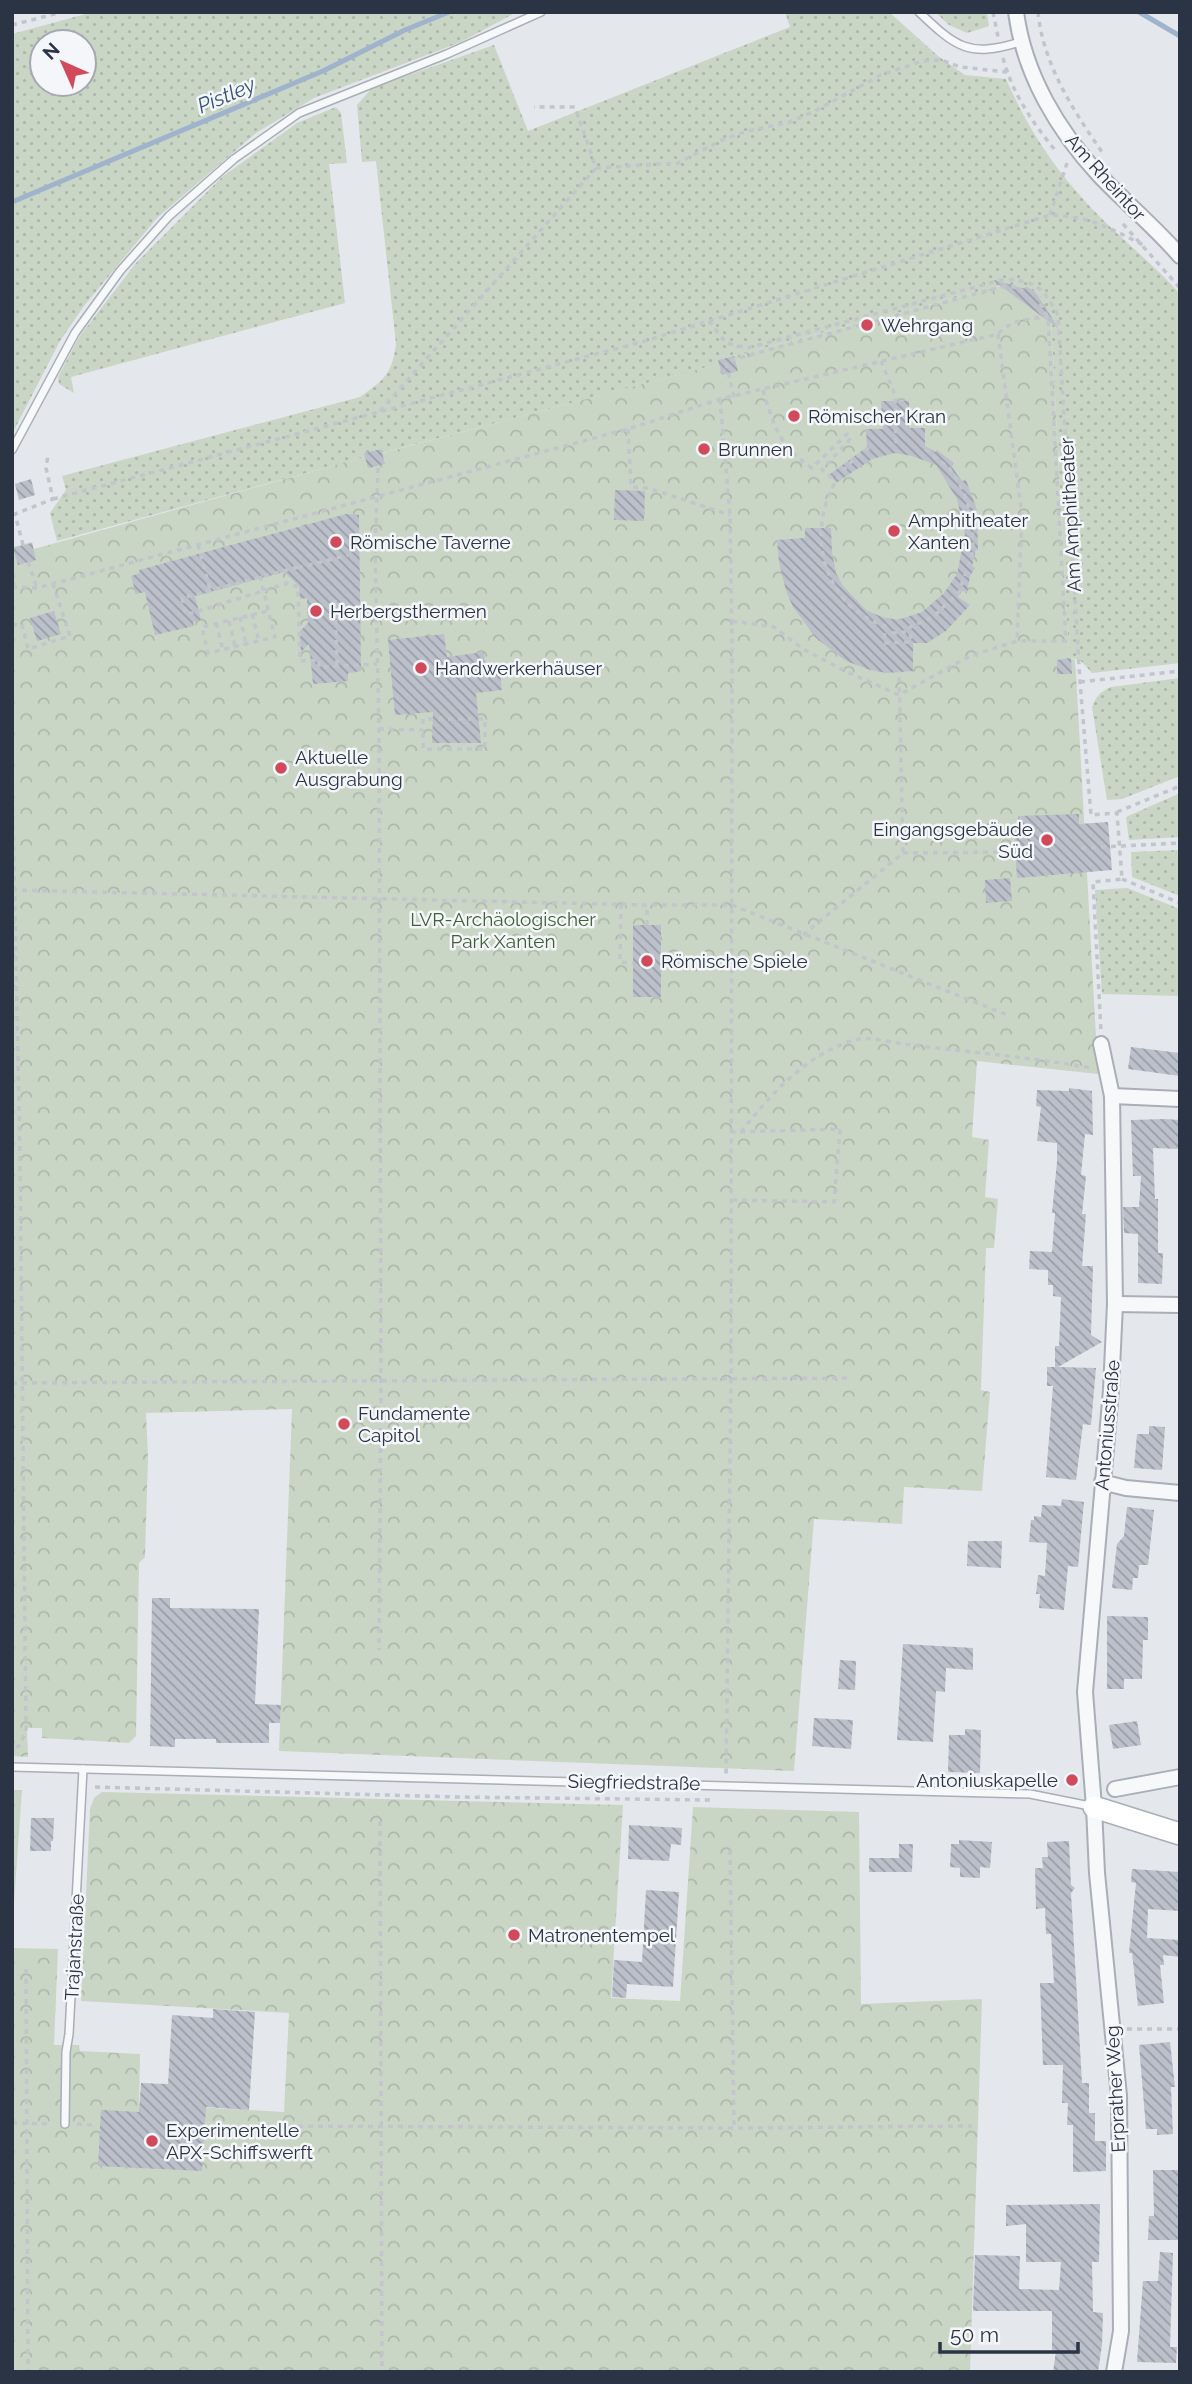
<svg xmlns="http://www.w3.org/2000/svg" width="1192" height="2384" font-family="Raleway,sans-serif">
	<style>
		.grass { fill: url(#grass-dots); fill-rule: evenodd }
		.park { fill: url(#park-crowns) }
		.garden { fill: #c9d6c5 }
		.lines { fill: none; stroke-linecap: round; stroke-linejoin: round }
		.stream { stroke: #9fb4cc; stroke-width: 5 }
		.building { fill: url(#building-back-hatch) }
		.lane-casing { stroke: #a9aeb7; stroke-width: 10 }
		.street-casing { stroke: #a9aeb7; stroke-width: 18 }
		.secondary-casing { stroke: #a9aeb7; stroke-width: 24 }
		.path { stroke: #c2c5cb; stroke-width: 3.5; stroke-dasharray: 5 5; stroke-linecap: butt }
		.lane { stroke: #f7f8fa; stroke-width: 7 }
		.street { stroke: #f7f8fa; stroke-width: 14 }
		.secondary { stroke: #fff; stroke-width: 21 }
		.poi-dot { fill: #d1495b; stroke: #f4f6f9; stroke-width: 2.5 }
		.labels { text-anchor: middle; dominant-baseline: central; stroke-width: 5; stroke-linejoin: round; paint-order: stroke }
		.street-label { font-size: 19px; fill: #2b3445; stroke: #f4f6f9 }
		.poi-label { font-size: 19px; fill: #2b3445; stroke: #f4f6f9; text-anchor: start }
		.park-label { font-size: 19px; fill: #3f6138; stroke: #f4f6f9 }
		.water-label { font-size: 21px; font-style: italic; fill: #34527a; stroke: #f4f6f9 }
	</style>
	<defs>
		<pattern id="grass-dots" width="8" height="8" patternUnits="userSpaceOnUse" patternTransform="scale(1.75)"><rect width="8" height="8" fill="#c9d6c5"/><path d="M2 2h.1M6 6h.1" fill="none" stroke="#adb8ab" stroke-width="1.8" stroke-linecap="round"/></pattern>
		<pattern id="park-crowns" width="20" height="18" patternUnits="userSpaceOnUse" patternTransform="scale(1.75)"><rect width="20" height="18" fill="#c9d6c5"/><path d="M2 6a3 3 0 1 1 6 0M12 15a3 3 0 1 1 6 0" fill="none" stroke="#adb8ab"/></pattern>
		<pattern id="building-back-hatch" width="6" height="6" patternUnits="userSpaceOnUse" patternTransform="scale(1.75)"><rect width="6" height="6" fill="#bbc0ca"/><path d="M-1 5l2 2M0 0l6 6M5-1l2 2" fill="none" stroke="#989da6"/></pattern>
	</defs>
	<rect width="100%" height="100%" fill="#e4e7ec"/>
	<!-- grass -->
	<g class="grass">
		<path d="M93,12h424l-56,30 -147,56 -58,35 -99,85 -73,88 -24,35 -48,93v-400zM42,42h42v42h-42z"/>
		<path d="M785,12h104l49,44 27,19 41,4c18,41 41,79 71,113 31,37 71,66 103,102v369l-88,10 -11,-12 -12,-4 -18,-338c-7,-22 -24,-33 -47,-34l-271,71 -15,4 1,4 -337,89 -2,-4 -15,4v4l-308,84 -7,-28 16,-23 -4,-14 298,-79c24,-17 32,-23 36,-53l-20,-183 -14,1 -5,-57 15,-17 122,-43 34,86 262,-104z"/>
		<path d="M935,12h52l2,14 -22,7 -18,-8z"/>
		<path d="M336,107l5,6 6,50 -18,1 16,139 -274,74 3,16 -15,-9 -1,-7 21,-40 57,-74 86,-86 75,-54z"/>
		<path d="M1180,678v98l-58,23 -15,1 -15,-93c4,-11 8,-15 19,-20z"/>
		<path d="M1180,793v44l-51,3 -3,-23z"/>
		<path d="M1180,850v46l-48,-19 -1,-25z"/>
		<path d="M1127,888l53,21v87l-78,-2 -7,-104z"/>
	</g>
	<!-- park -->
	<g class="park">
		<path d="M1005,285l19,3 2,-2 16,12 9,21 18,338 6,3 1,13 22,401 -121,-13 -5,76 17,3 -4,57 13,2 -4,49h-8l-5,142 9,2 -8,99 -78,-4 -2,37 -88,-5 -20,252 -515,-20 13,-342 -146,4 2,44 -3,100 -6,6 -3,173 -7,7 -87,-5v-10h-15l1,29 -16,-1 1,-1209 19,-5 2,7 330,-92v-4l17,-4 2,4 335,-89v-4z"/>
		<path d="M12,1790h10l-10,141z"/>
		<path d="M102,1792l521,13 -12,193 69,3 13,-194 166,5 2,192 121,-5 -12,373h-958v-424l46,1 -4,96h25l1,6 60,3 -1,50 145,8 5,-99 -208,-12 9,-192 4,-11z"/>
	</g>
	<!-- garden -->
	<path class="garden" d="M268,608l8,32 -69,16 -7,-30z"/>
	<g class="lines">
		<!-- stream -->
		<g class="stream">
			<path d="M1139,12l41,24"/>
			<path d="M12,202l311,-131 82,-41 44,-18"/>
		</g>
	</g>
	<!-- building -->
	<g class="building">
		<path d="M995,280l30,9 1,-3 10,7 23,36 -65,-48z"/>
		<path d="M734,356l4,15 -16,4 -4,-15z"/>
		<path d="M881,401h28v27h16v18l10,6 2,-2 17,13 -2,4 10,14 4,-1 11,30 -3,2 3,2 1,36h-2l-4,16 3,2 -5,8 -3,16 -5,-1 -4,6 12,8 -24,26 -19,12h-14v28l-26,2 -17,-3 -24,-9 -30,-23 -23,-31 -7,-16 -7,-29 -2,-22 28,-2v-10h26l1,24 4,21 7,13 23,24 16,7 16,3 24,-8 22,-19 13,-19 8,-40 -8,-35 -21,-34 -24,-9 -17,-3 -23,6 -36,24 -6,-9 37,-27 -1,-18h17z"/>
		<path d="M381,449l4,15 -17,4 -4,-15z"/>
		<path d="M31,479l4,16 -16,5 -4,-16z"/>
		<path d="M615,490l30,1 -1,30 -30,-1z"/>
		<path d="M346,514l13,1 2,156 -13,2v8l-35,3 -4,-40 -8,8 -2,-20 9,-9 -1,-25 -7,1 -1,-13 -15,-14 -89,24 6,24 -8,2 1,4 -39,9 -10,-43 -9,2 -5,-18 9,-3 -1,-3z"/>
		<path d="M32,543l4,17 -18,5 -5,-17z"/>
		<path d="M54,611l7,23 -24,7 -7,-23z"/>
		<path d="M444,634l3,23 37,-5 2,16 13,-2 3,24 -26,3 5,50h-49l1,-31 -38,3 -7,-75z"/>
		<path d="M1071,658l1,16h-15v-14z"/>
		<path d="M1079,814v10l29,-2 4,48 -95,8 -3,-46 5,-1 -1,-15z"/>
		<path d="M1010,878l2,23 -26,2 -1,-23z"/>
		<rect x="633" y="925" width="28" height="72"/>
		<path d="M1131,1047l49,6v23l-52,-7z"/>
		<path d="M1069,1088l23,3 1,44 -8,-1 -4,41 5,1 -4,38h4l-4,52h11l-2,69 11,7 -44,25 38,1 -5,57 -8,-1 -7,56 -30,-3 7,-91h-6v-19h8v-21h4l2,-49 -8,-1v-11h-5v-15l-19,-1 1,-18 22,1 3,-39h-3l5,-51v-19l-20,-2 4,-34 -5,-1 1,-16 32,1z"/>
		<path d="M1165,1119l15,1v29l-27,-1 2,51h3v54h5l-1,31 -24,-1v-49l-14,-1 -1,-26h16l2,-31h-8l-2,-56z"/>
		<path d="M1149,1426l16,1 -3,43 -28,-2 3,-34h12z"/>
		<path d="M1062,1499l22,3 -6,65 -10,-1 -4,44 -25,-2 1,-14h-4l2,-19 7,1 2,-33 -18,-1 2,-22h3v-4l7,1 1,-12 19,1z"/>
		<path d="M1127,1507l27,3 -6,55h-9l-1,13h-5l-1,12 -20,-2 5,-44 7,-8z"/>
		<path d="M968,1541h34l-1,27 -34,-2z"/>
		<path d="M152,1598h18v10l89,1 -4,95 26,1 -1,18h-11v20h-53v-4h-41v8l-25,-1z"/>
		<path d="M1107,1616l41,1v23h-5l-1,39h-18v10h-17z"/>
		<path d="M903,1644l70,4v22l-27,-2 -1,24 -9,-1 -3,51 -36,-2z"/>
		<path d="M840,1660l16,1 -1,29 -17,-1z"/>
		<path d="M814,1718l39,2 -2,29 -39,-3z"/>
		<path d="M1137,1721l4,24 -28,4 -4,-24z"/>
		<path d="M965,1729l16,1 -1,43 -32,-1 1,-37h16z"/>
		<path d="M31,1818h23l-1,23h-2v10h-21z"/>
		<path d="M629,1825l53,3 -1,17 -10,-1 -2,17 -41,-2z"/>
		<path d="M959,1840l33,2 -2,26 -10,-1v11l-20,-1v-9l-10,-1 1,-23h8z"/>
		<path d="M1069,1841l2,44 4,3 -4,5 11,190h7v30h6v28h11v30l-33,1v-47h-6l1,-22h-6l1,-38h-20l-3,-82h14l-3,-49h-5l-1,-26 -9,1 -1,-41h8l-1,-11h6l-1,-15z"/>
		<path d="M899,1844h14l-1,28h-43v-14h30z"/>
		<path d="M1132,1869l48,3v39l-32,-2 -1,29 33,2v17l-17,-2 1,10h-4l4,38 -26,3 -6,-53h-3l7,-70 -5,-1z"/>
		<path d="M646,1890l33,2 -6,95 -46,-3 -1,14 -14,-1 2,-37 28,2z"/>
		<path d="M213,2009l42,3 -6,98 -43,-3 -4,64 -104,-5 3,-56 38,2 2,-29 27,1 4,-69 41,3z"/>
		<path d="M1170,2042l5,45h-4l2,47 -16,1v-6h-11l-7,-84z"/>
		<path d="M1153,2170h27l-2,70h-30l1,-24h5z"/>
		<path d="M1100,2204l-1,58h-7l1,50 10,1 -1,32 -4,27h-45l3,-21 -4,-1v-39h-79l2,-56 45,1 -1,33 40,1 2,-28h-35v-38l-20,2v-21z"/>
		<path d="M1160,2252l13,1 -3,94h7l-1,16 -39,-1 6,-81h15z"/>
	</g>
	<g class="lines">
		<!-- lane casing -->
		<g class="lane-casing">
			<g id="lane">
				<path d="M919,12c37,35 49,46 101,30"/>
				<path d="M12,450l63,-117 45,-62 49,-55 65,-57 65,-46 148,-59 94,-42"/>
				<path d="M12,1767l1018,27 60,12"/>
				<path d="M65,2124l1,-72 3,-18 14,-265"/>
			</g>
		</g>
		<!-- street casing -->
		<g class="street-casing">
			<g id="street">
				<path d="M1016,12c8,62 42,119 84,164 26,27 55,51 80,80"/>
				<path d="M1101,1044l11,52 3,208 -4,86 -26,302 9,115 3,66 22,223 2,235 -7,41"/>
				<path d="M1112,1096l68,3"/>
				<path d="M1115,1304l65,1"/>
				<path d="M1102,1482l24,6 54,5"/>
				<path d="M1115,1789l65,-12"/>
			</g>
		</g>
		<!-- secondary casing -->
		<g class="secondary-casing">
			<path id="secondary" d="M1094,1807l86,27"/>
		</g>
		<!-- path -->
		<g class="path">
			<path d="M993,12l5,25"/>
			<path d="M1038,12c5,52 35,98 64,140"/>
			<path d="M12,25l50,-13"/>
			<path d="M1003,58c9,35 31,67 53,93"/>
			<path d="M596,168l82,-5 46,-24 24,-8 42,-9 23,-10 68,-37 41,-14 19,-1 19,7 47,5"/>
			<path d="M1050,215l17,-52"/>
			<path d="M1123,224l57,64"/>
			<path d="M709,321l17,22 22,5 257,-69c32,2 38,9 53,36l22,367 11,133 26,-2 5,66 -29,3 8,149"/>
			<path d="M998,334l24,181 -5,126"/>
			<path d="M881,361l14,34 1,49"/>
			<path d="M763,390c11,36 16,56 49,78l35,-34 4,4 -29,32 14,11"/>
			<path d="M734,397l-8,-34 9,-4 266,-72h13l9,4"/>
			<path d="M720,399l10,116 2,128 -1,736 -5,397"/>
			<path d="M380,411l216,-243 -21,-61h-41"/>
			<path d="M628,429l3,58 17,1 82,27"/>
			<path d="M869,448c-69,42 -63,153 16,178l-1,17 27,-1 -1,-15 23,-10 26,-25 14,-40 -1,-35 -9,-27 -14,-22 -24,-19"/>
			<path d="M378,468l-3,80 4,181 2,652 -2,269"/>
			<path d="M53,499l592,-158 405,-126c39,1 60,13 95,31"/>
			<path d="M23,545l-8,-31 38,-15 -7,-31 2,-13"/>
			<path d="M198,545l12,45"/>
			<path d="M28,562l9,26"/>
			<path d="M298,567l-116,31 4,17 102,-32 10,4 2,74 19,-1v7l58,-3"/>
			<path d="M298,568l50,-13"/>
			<path d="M12,572l2,14"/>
			<path d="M260,576c5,21 10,41 15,61l-67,16 -6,-26 66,-16"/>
			<path d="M12,587l25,1 591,-159 92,-30 278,-65c14,-15 30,-15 50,-17"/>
			<path d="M335,600l2,66"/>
			<path d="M252,614l7,27"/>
			<path d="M240,617l6,27"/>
			<path d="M229,621l6,25"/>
			<path d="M732,621l42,6 29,22 42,22 54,24 71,-39 47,-15h49l-18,-324 -10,-17"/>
			<path d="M216,623l7,27"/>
			<path d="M12,625l10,-1 6,25 42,-13 -17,-52"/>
			<path d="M892,633l14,-1"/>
			<path d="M1080,682l100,-11"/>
			<path d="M379,729l44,1v-11h62v30h-62v-19"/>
			<path d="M12,766l8,391 6,574 -7,15 -7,2"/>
			<path d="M1117,812l63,-26"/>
			<path d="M1081,848l99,-5"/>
			<path d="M903,853l112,-1"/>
			<path d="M1122,879l58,24"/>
			<path d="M12,890l635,15h85l275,110"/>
			<path d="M621,904l-1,58 13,1"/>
			<path d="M647,925v-20"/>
			<path d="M803,935l100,-82 -4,-182"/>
			<path d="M741,1132c30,-38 64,-76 110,-91 17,-6 37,1 53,3 63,8 125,13 187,24"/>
			<path d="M732,1200l102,2 6,-73 -108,3"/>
			<path d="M12,1383l840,-5"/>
			<path d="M95,1787l363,10 252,3"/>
			<path d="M380,1821l2,551"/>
			<path d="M730,1850l4,277"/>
			<path d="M26,1969l2,403"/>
			<path d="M1127,2029h53"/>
			<path d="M12,2123l40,1"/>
			<path d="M77,2124l16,1"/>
			<path d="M258,2126l476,2 238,-2"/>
		</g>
		<!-- lane -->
		<use href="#lane" class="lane"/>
		<!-- street -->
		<use href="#street" class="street"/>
		<!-- secondary -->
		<use href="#secondary" class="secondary"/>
	</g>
	<!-- markers -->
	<g class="poi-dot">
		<circle cx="867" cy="325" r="7"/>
		<circle cx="794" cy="416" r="7"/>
		<circle cx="704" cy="449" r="7"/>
		<circle cx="894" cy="531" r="7"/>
		<circle cx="336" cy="542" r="7"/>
		<circle cx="316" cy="611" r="7"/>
		<circle cx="421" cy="668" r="7"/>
		<circle cx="281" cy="768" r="7"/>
		<circle cx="1047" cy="840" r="7"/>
		<circle cx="647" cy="961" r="7"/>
		<circle cx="344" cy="1424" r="7"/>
		<circle cx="1072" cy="1780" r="7"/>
		<circle cx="514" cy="1935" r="7"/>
		<circle cx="152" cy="2141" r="7"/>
	</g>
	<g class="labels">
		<!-- street labels -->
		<g class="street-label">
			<text transform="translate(1106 177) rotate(48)">Am Rheintor</text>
			<text transform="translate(1070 515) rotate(-93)">Am Amphitheater</text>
			<text transform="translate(1107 1425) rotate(-85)">Antoniusstraße</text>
			<text transform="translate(634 1782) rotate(1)">Siegfriedstraße</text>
			<text transform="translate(74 1947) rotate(-87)">Trajanstraße</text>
			<text transform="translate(1115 2089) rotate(-93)">Erprather Weg</text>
		</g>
		<!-- poi labels -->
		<g class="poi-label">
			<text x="881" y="325">Wehrgang</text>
			<text x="808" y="416">Römischer Kran</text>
			<text x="718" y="449">Brunnen</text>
			<text x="908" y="520">Amphitheater<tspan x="908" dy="22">Xanten</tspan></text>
			<text x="350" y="542">Römische Taverne</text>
			<text x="330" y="611">Herbergsthermen</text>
			<text x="435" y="668">Handwerkerhäuser</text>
			<text x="295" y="757">Aktuelle<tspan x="295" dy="22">Ausgrabung</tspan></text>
			<text x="1033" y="829" text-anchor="end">Eingangsgebäude<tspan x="1033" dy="22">Süd</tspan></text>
			<text x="661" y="961">Römische Spiele</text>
			<text x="358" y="1413">Fundamente<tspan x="358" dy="22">Capitol</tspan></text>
			<text x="1058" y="1780" text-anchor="end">Antoniuskapelle</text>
			<text x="528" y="1935">Matronentempel</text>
			<text x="166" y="2130">Experimentelle<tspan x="166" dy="22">APX-Schiffswerft</tspan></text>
		</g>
		<!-- park labels -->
		<g class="park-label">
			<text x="503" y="919">LVR-Archäologischer<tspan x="503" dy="22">Park Xanten</tspan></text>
		</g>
		<!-- water labels -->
		<g class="water-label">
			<text transform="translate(226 95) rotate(-23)">Pistley</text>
		</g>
	</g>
	<!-- border -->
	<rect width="1192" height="2384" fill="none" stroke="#2b3445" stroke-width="28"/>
	<!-- north arrow -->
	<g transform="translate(63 63) rotate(315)"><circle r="33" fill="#f4f6f9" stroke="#a4a8b1" stroke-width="2"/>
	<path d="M0-5L12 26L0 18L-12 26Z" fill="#d1495b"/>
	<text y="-10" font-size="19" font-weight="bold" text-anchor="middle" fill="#2b3445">N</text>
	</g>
	<!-- scale -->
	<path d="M940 2342v10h138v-10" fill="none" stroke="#2b3445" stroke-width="3.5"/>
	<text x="950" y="2342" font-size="21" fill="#2b3445" stroke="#f4f6f9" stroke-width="5" paint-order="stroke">50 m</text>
</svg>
